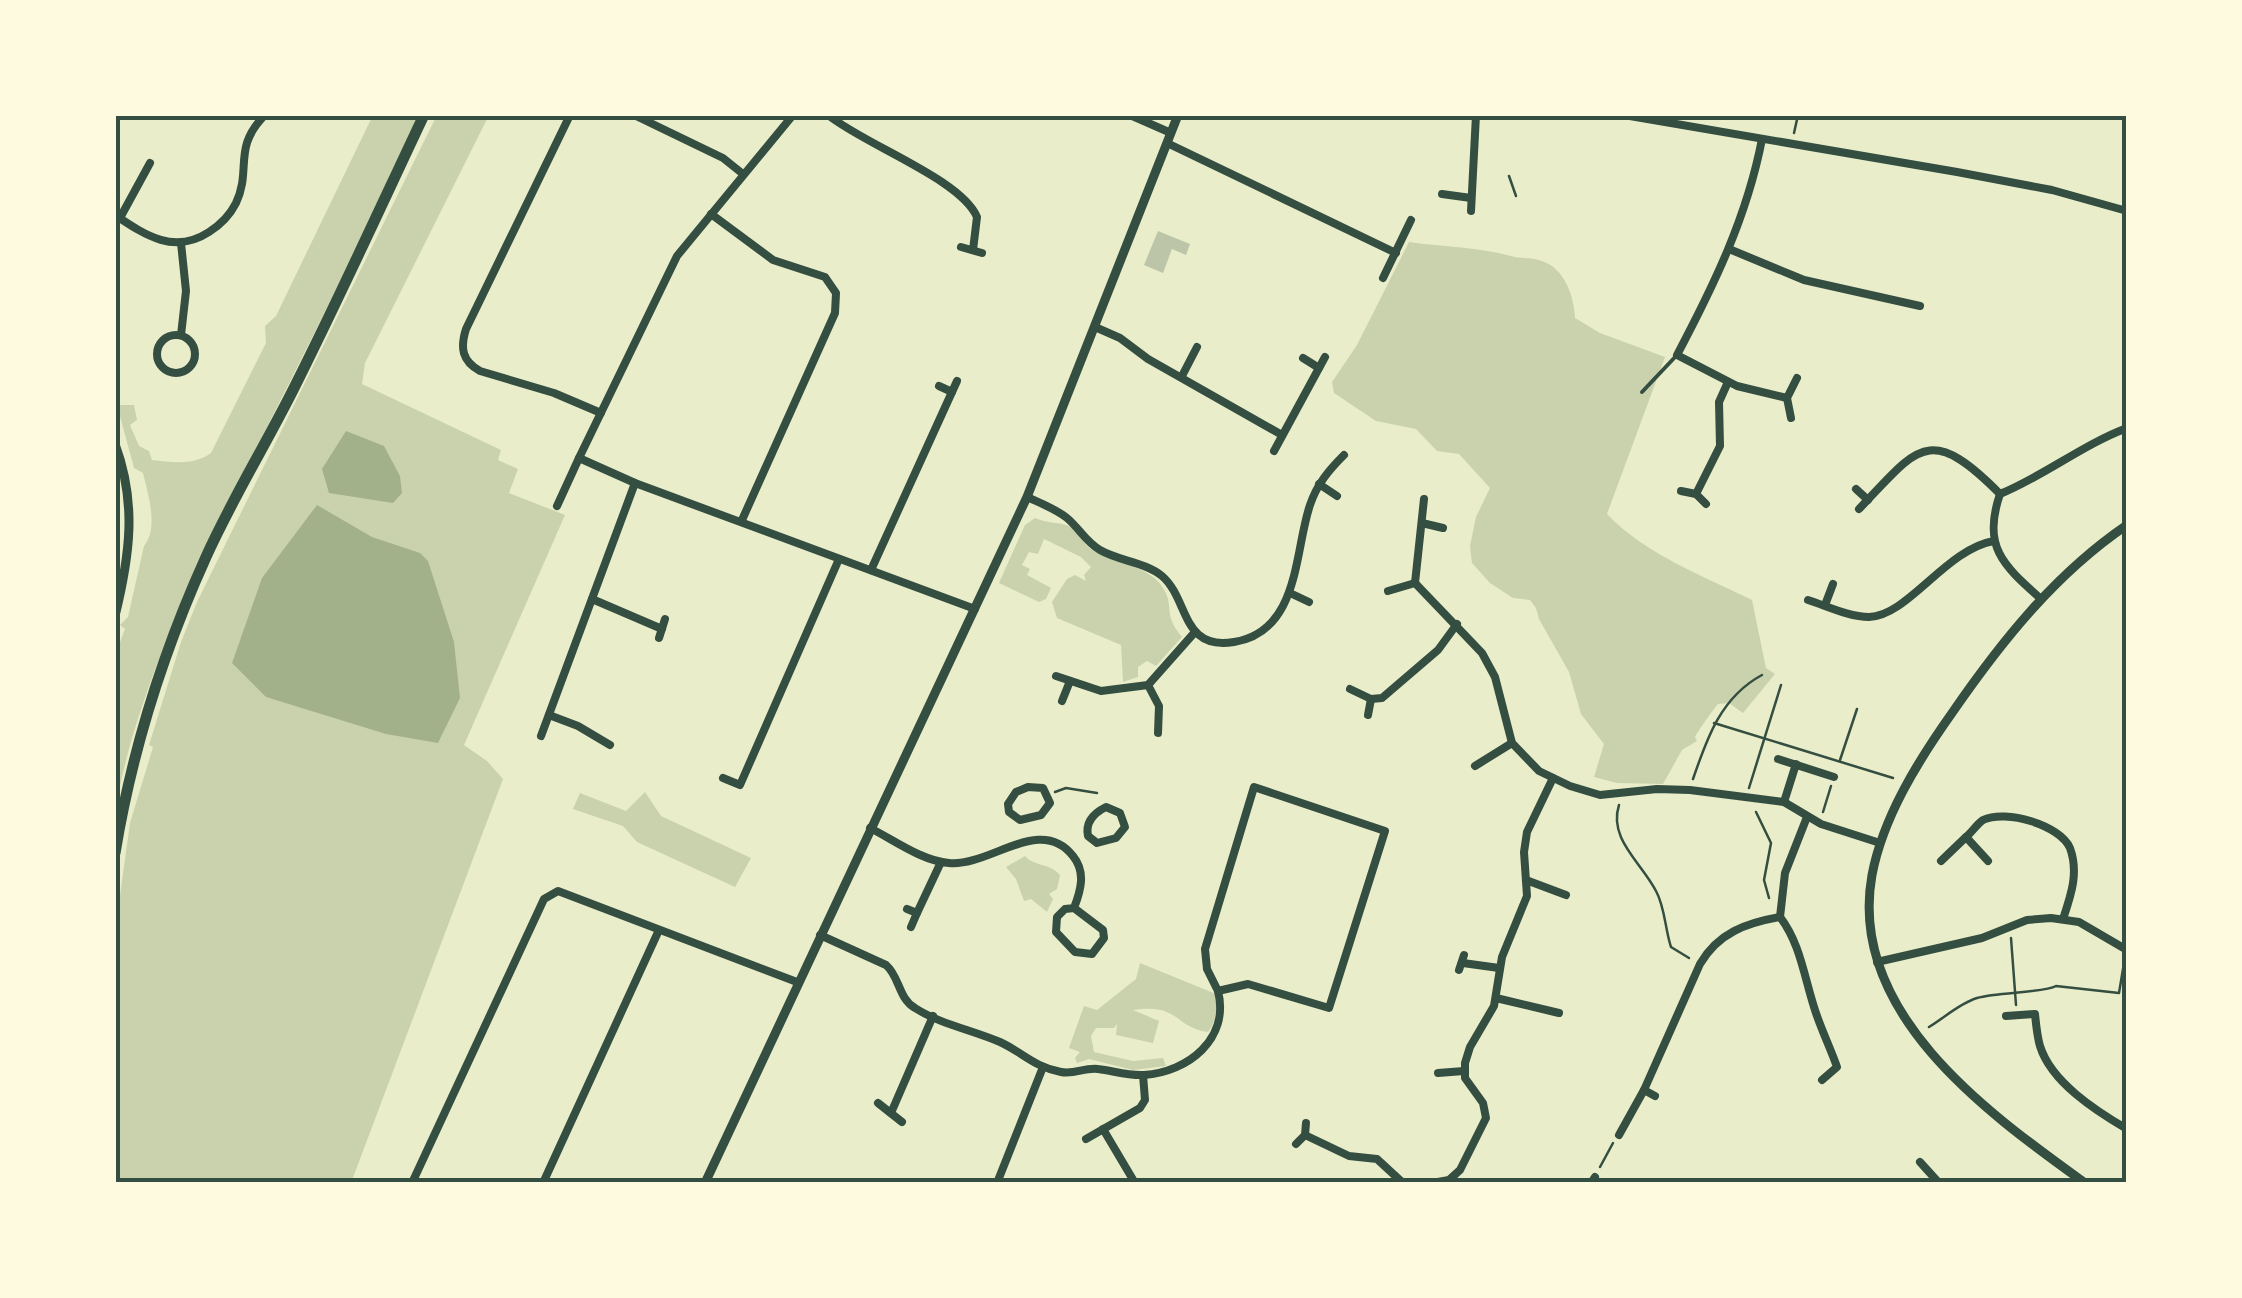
<svg xmlns="http://www.w3.org/2000/svg" width="2242" height="1298" font-family="'PT Sans Narrow',sans-serif">
	<style>
		.green { fill: #cad2ad }
		.water { fill: #a3b18a }
		.building { fill: #bcc5a7 }
		.lines { fill: none; stroke-linecap: round; stroke-linejoin: round }
		.path { stroke: #344e41; stroke-width: 2.5 }
		.service { stroke: #344e41; stroke-width: 4 }
		.minor { stroke: #344e41; stroke-width: 8 }
		.tertiary { stroke: #344e41; stroke-width: 9 }
		.primary { stroke: #344e41; stroke-width: 11 }
		.neatline { fill: none; stroke: #344e41; stroke-width: 4 }
	</style>
	<rect width="100%" height="100%" fill="#e9edc9"/>
	<!-- green -->
	<g class="green">
		<path d="M373,115h47c-49,103 -99,206 -151,308 -59,118 -132,258 -154,389v-157l10,-26 -5,-4 8,-8 16,-71c15,-18 4,-52 -1,-73l-9,-5 -17,-63h17l3,15 -7,5 9,21 10,5 3,9c21,2 41,6 59,-7l55,-110 -1,-17 11,-10z"/>
		<path d="M437,115h52l-124,248 -3,21 139,66 -3,10 20,9 -9,24 56,22 -101,230 23,16 16,18 -152,404h-236l3,-273 12,-87 23,-76 -4,-2 32,-103 16,-40z"/>
		<path d="M1409,242c35,5 69,5 102,14 10,3 20,1 31,5 23,8 32,35 33,57l25,15 65,24 -58,157c38,40 96,62 145,86l14,68 9,6 -32,39 -14,-10 -11,1c-3,3 -22,30 -23,33l2,4 -15,9 -19,34 -46,-1 -23,-6 10,-33 -23,-30 -12,-42 -30,-53 -3,-11 -6,-8 -17,-2 -23,-15 -18,-20 -2,-17 6,-29 14,-29 -31,-34 -22,-3 -21,-22 -40,-8 -42,-28 -2,-11 25,-37z"/>
		<path d="M1035,518c11,5 20,4 31,7 13,4 16,20 28,26 21,12 56,15 69,37 12,19 -1,25 19,49l-26,29 -9,-5 -9,6v10l-15,5 -2,-37 -64,-27 -5,-16 15,-23 8,-4 11,6 -2,-6 7,-8 -10,-10 -37,-18 -6,15 -9,-2 -7,13 8,4 -3,6 24,13 -5,11 -7,3 -40,-19 26,-58z"/>
		<path d="M645,792l16,24 90,42 -16,29 -98,-45 -14,-16 -50,-17 7,-16 46,18z"/>
		<path d="M1025,856c10,11 25,7 35,19l-3,14 -8,5 4,5 -6,13 -16,-13 -7,2 -8,-22 -10,-12z"/>
		<path d="M1140,963l76,31 1,14 -4,16 -5,8c-33,-4 -28,-29 -75,-22l26,11 -6,22 -37,-8 1,-11 -3,4h-18l-5,8 3,16 39,9 30,-3 3,8 -33,4 -44,-11 -12,4 -2,-5 5,-6 -11,-4 15,-42 13,4 39,-31z"/>
	</g>
	<!-- water -->
	<g class="water">
		<path d="M346,431l38,15 16,30 2,17 -9,10 -64,-10 -7,-24z"/>
		<path d="M317,505l55,32 48,16 8,8 26,81 6,56 -22,45 -52,-9 -120,-37 -34,-34 30,-85z"/>
	</g>
	<!-- building -->
	<path class="building" d="M1158,231l32,13 -4,11 -14,-6 -9,24 -19,-8z"/>
	<g class="lines">
		<!-- path -->
		<g class="path">
			<path d="M1794,133l4,-18"/>
			<path d="M1509,176l7,20"/>
			<path d="M1714,723l179,55"/>
			<path d="M1840,760l17,-51"/>
			<path d="M1693,779c14,-41 28,-82 69,-104"/>
			<path d="M1749,788l32,-103"/>
			<path d="M1055,792l11,-4 31,5"/>
			<path d="M1619,805c-11,34 23,58 37,86 9,16 9,38 15,56l18,11"/>
			<path d="M1756,812l15,31 -7,37 5,18"/>
			<path d="M1823,812l8,-26"/>
			<path d="M2011,938l5,67"/>
			<path d="M1929,1027c15,-9 31,-24 48,-29 20,-6 67,-5 79,-12l63,7 5,-30"/>
			<path d="M1600,1167l13,-24"/>
		</g>
		<!-- service -->
		<path class="service" d="M1642,392l35,-37"/>
		<!-- minor -->
		<g class="minor">
			<path d="M570,115l-104,214c-6,19 -4,32 14,42l74,22 47,20"/>
			<path d="M634,115l89,43 20,16"/>
			<path d="M793,115l-116,141 -98,202 56,25 340,126"/>
			<path d="M828,115c37,30 133,64 149,102l-4,33"/>
			<path d="M1130,115l41,18"/>
			<path d="M1624,115l333,57 95,18 75,21"/>
			<path d="M1762,139c-15,78 -48,146 -85,216l60,31 50,12"/>
			<path d="M1167,143l229,110"/>
			<path d="M1442,194l29,4"/>
			<path d="M1471,211l5,-96"/>
			<path d="M711,214l62,46 52,17 11,16 -1,20 -93,207"/>
			<path d="M115,215c30,20 59,40 94,17 11,-7 21,-17 27,-29 16,-34 -4,-55 29,-88"/>
			<path d="M120,218l30,-55"/>
			<path d="M181,243l5,48 -5,44"/>
			<path d="M961,247l21,6"/>
			<path d="M1729,249l75,31 116,26"/>
			<path d="M1383,278l28,-58"/>
			<path d="M1095,327l25,11 28,21 134,76"/>
			<circle cx="176" cy="354" r="19"/>
			<path d="M1303,358l16,10"/>
			<path d="M1182,376l15,-29"/>
			<path d="M939,386l13,6 5,-11"/>
			<path d="M1791,418l-4,-20 10,-20"/>
			<path d="M1274,451l51,-94"/>
			<path d="M1319,484l18,12"/>
			<path d="M1856,489l12,11"/>
			<path d="M1681,491l15,3 10,10"/>
			<path d="M1696,494l24,-48 -1,-44 9,-20"/>
			<path d="M1027,497c13,6 29,12 40,21 12,10 19,24 33,32 19,11 45,12 62,26 27,23 19,75 72,66 66,-11 60,-90 76,-137 7,-21 19,-35 34,-50"/>
			<path d="M557,506l22,-48"/>
			<path d="M1859,509c58,-60 69,-88 141,-15"/>
			<path d="M1422,523l21,5"/>
			<path d="M871,570l81,-178"/>
			<path d="M1415,583l9,-84"/>
			<path d="M1388,591l27,-8 67,70 13,24 17,66 27,28 31,15 30,9 57,-6 33,1 94,12 37,22 59,19"/>
			<path d="M1290,593l19,9"/>
			<path d="M592,599l70,30"/>
			<path d="M2041,599c-38,-34 -59,-52 -41,-105 44,-18 82,-49 127,-66"/>
			<path d="M1808,600c19,6 41,17 61,17 39,-1 77,-68 125,-76"/>
			<path d="M1825,605l8,-21"/>
			<path d="M659,638l6,-19"/>
			<path d="M1056,676l45,15 47,-6 47,-53"/>
			<path d="M1148,685l11,21 -1,27"/>
			<path d="M1350,689l21,10 11,-1 56,-48 19,-26"/>
			<path d="M1062,701l8,-20"/>
			<path d="M549,715l29,11 32,19"/>
			<path d="M1368,715l3,-16"/>
			<path d="M541,736l94,-253"/>
			<path d="M1778,759l56,18"/>
			<path d="M1475,766l37,-23"/>
			<path d="M723,778l17,7 99,-226"/>
			<path d="M1028,787l15,1 7,15 -9,12 -21,5 -11,-8 -1,-8 8,-12z"/>
			<path d="M1254,787l131,44 -56,177 -81,-24 -30,7 -11,-22 -2,-20z"/>
			<path d="M1784,802l12,-38"/>
			<path d="M1106,807l14,6 5,14 -9,11 -19,5 -9,-7c-3,-14 6,-23 18,-29z"/>
			<path d="M1807,817l-22,56 -5,44c20,26 24,59 34,90 6,20 16,40 23,60l-15,13"/>
			<path d="M870,828c24,12 52,33 79,35 41,4 91,-49 124,-7 13,16 8,34 1,52l-9,1 -8,8 -1,15 19,20 17,2 12,-16 -1,-8 -29,-22"/>
			<path d="M1966,837c5,-4 12,-14 17,-17 23,-11 77,5 87,28 9,25 1,47 -7,71"/>
			<path d="M1941,861l25,-24 22,24"/>
			<path d="M1526,880l40,15"/>
			<path d="M907,909l10,4 -6,14"/>
			<path d="M917,913l24,-51"/>
			<path d="M820,935l66,30c14,12 12,33 29,43 25,16 57,22 85,34 22,10 34,25 61,30 13,3 24,-5 37,-3 16,2 30,7 46,6 44,-3 86,-36 74,-84"/>
			<path d="M1877,962l105,-24 45,-18 24,-2 28,4 48,28"/>
			<path d="M1463,963l36,5"/>
			<path d="M1459,970l5,-15"/>
			<path d="M1496,998l63,15"/>
			<path d="M2006,1016l29,-2c1,10 2,22 5,32 11,36 56,65 87,83"/>
			<path d="M1438,1073l26,-2"/>
			<path d="M1644,1090l56,-126c18,-31 46,-41 80,-47"/>
			<path d="M878,1103l24,19"/>
			<path d="M891,1113l42,-97"/>
			<path d="M1103,1129l32,54"/>
			<path d="M1305,1135l44,21 28,3 26,24"/>
			<path d="M1619,1135l25,-45 11,6"/>
			<path d="M1086,1139l54,-31 5,-8 -2,-25"/>
			<path d="M1296,1144l9,-9 1,-12"/>
			<path d="M1920,1162l19,21"/>
			<path d="M412,1183l132,-284 14,-8 239,91"/>
			<path d="M543,1183l116,-253"/>
			<path d="M997,1183l46,-116"/>
			<path d="M1432,1183l17,-3 11,-10 26,-52 -3,-15 -18,-25v-15l5,-16 24,-41 8,-49 25,-61 -3,-44 3,-20 26,-54"/>
			<path d="M1591,1183l4,-6"/>
		</g>
		<!-- tertiary -->
		<g class="tertiary">
			<path d="M115,444c22,59 15,111 0,172"/>
			<path d="M705,1183l322,-686 151,-382"/>
			<path d="M2085,1183c-97,-70 -238,-170 -213,-308 11,-58 46,-114 80,-162 49,-71 103,-139 175,-188"/>
		</g>
		<!-- primary -->
		<path class="primary" d="M115,853c17,-103 48,-201 91,-296 27,-60 62,-116 91,-175 44,-88 85,-178 127,-267"/>
	</g>
	<!-- border -->
	<rect width="2242" height="1298" fill="none" stroke="#fefae0" stroke-width="235"/>
	<rect x="118" y="118" width="2006" height="1062" class="neatline"/>
</svg>
